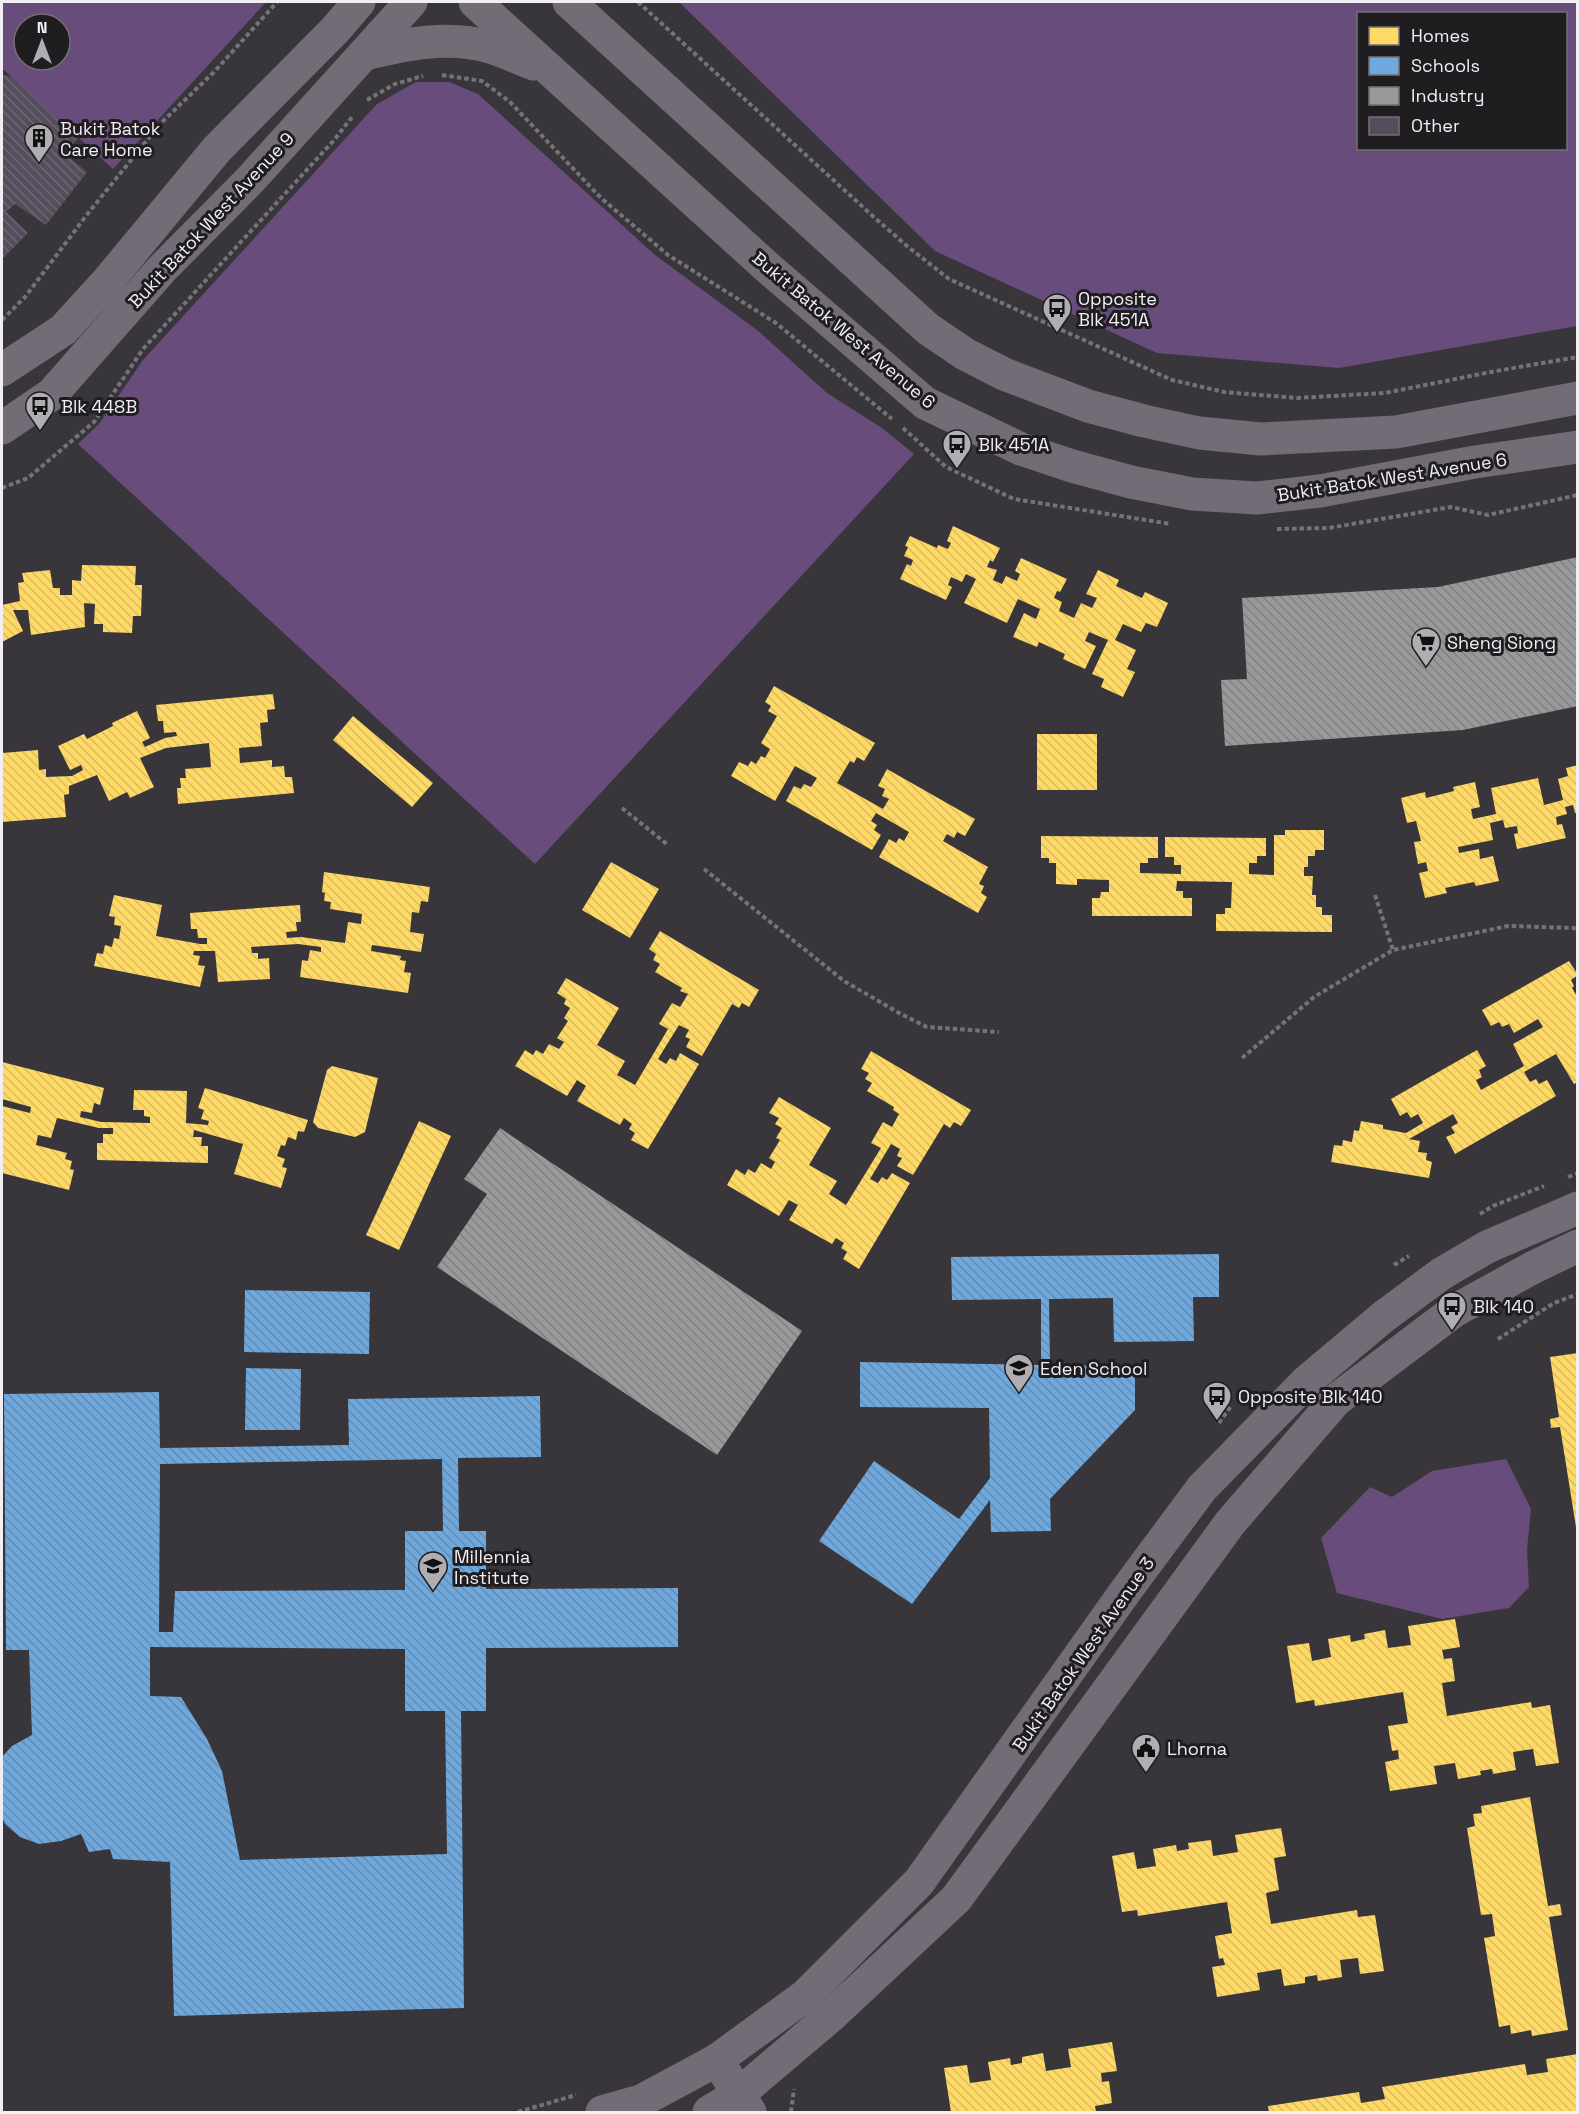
<svg xmlns="http://www.w3.org/2000/svg" width="1579" height="2114" font-family="'Space Grotesk',sans-serif">
	<style>
		.green { fill: #684c7c; fill-rule: evenodd }
		.homes { fill: url(#homes-back-hatch) }
		.schools { fill: url(#schools-back-hatch); fill-rule: evenodd }
		.industry { fill: url(#industry-back-hatch) }
		.building { fill: url(#building-back-hatch) }
		.lines { fill: none; stroke-linecap: round; stroke-linejoin: round }
		.path { stroke: #757279; stroke-width: 4; stroke-dasharray: 4.5 3; stroke-linecap: butt }
		.minor { stroke: #716c76; stroke-width: 33 }
		.major { stroke: #726c77; stroke-width: 33 }
		.labels { text-anchor: middle; dominant-baseline: central; stroke-width: 6; stroke-linejoin: round; paint-order: stroke }
		.poi-label { font-size: 18px; fill: #f1eef4; stroke: #1f1d20; text-anchor: start }
		.street-label { font-size: 18px; fill: #f1eef4; stroke: #1f1d20 }
	</style>
	<defs>
		<pattern id="homes-back-hatch" width="6" height="6" patternUnits="userSpaceOnUse" patternTransform="scale(1.5)"><rect width="6" height="6" fill="#ffd966"/><path d="M-1 5l2 2M0 0l6 6M5-1l2 2" fill="none" stroke="#dabc60"/></pattern>
		<pattern id="schools-back-hatch" width="6" height="6" patternUnits="userSpaceOnUse" patternTransform="scale(1.5)"><rect width="6" height="6" fill="#6fa8dc"/><path d="M-1 5l2 2M0 0l6 6M5-1l2 2" fill="none" stroke="#638bb0"/></pattern>
		<pattern id="industry-back-hatch" width="6" height="6" patternUnits="userSpaceOnUse" patternTransform="scale(1.5)"><rect width="6" height="6" fill="#999"/><path d="M-1 5l2 2M0 0l6 6M5-1l2 2" fill="none" stroke="#818081"/></pattern>
		<pattern id="building-back-hatch" width="6" height="6" patternUnits="userSpaceOnUse" patternTransform="scale(1.5)"><rect width="6" height="6" fill="#554c5c"/><path d="M-1 5l2 2M0 0l6 6M5-1l2 2" fill="none" stroke="#6e6674"/></pattern>
	</defs>
	<rect width="100%" height="100%" fill="#39363b"/>
	<!-- green -->
	<g class="green">
		<path d="M2,2h264l-153,167 -109,-99 -2,2zM24,24h36v36h-36z"/>
		<path d="M679,2h898v324l-238,42 -182,-15 -222,-102zM1358,14h208v134h-208z"/>
		<path d="M416,82h33l29,12 177,161 102,75 70,63 55,35 32,26 -379,410 -457,-420 21,-20 44,-64 234,-256z"/>
		<path d="M1506,1459l25,50 -4,41 2,37 -20,21 -67,11 -105,-26 -16,-55 49,-51 22,10 40,-26z"/>
	</g>
	<!-- homes -->
	<g class="homes">
		<path d="M953,526l47,22 -7,14 -3,-2 -3,7 10,3 -4,10 9,4 4,-8 11,5 3,-7 -5,-3 6,-13 46,21 -7,13 -3,-1 -3,7 8,4 -3,9 15,7 7,-15 11,5 5,-10 -11,-4 12,-24 21,10 -3,6 26,12 3,-6 23,11 -11,24 -11,-4 -5,9 -18,-8 -8,16 21,10 -9,19 8,3 -12,25 -22,-10 3,-8 -12,-5 16,-34 -19,-8 -4,9 11,5 -11,23 -22,-10 2,-5 -26,-12 -2,5 -24,-10 11,-24 12,6 4,-10 -22,-10 -11,24 -43,-20 12,-24 -10,-5 -4,8 -11,-5 -3,8 4,2 -6,13 -46,-21 7,-15 4,2 2,-6 -9,-4 4,-9 -3,-1 5,-10 27,12 1,-3 10,4 3,-6 -4,-2z"/>
		<path d="M82,565l54,1 -1,19h7l-1,31h-8l-1,17 -29,-1v-8h-9l1,-20 -11,-1 1,24 -54,8 -3,-25h-15l10,21 -21,11v-37l18,-4 -2,-18 6,-1 -2,-9 28,-3 3,18h7v7h12v-15l9,1z"/>
		<path d="M774,686l101,57 -11,18 -7,-4 -3,6 -4,-2 -13,22 46,26 6,-10 -7,-3 3,-7 -7,-3 9,-17 88,50 -10,17 -8,-4 -3,6 -7,-4 -4,7 45,26 -9,17 5,2 -3,7 6,4 -9,16 -99,-56 10,-18 7,4 3,-5 5,3 5,-9 -33,-19 -5,8 6,4 -3,5 7,5 -9,15 -86,-49 8,-15 7,3 3,-5 7,3 6,-9 -22,-12 -20,35 -44,-25 8,-14 9,4 3,-5 5,3 5,-8 4,2 5,-9 -9,-6 16,-27 -9,-5 3,-5 -6,-4z"/>
		<path d="M273,694l2,15 -8,1 1,12 -8,1 2,23 -23,2 1,15 32,-3v7l12,-1 1,11h7l2,16 -116,11 -1,-16h4l-1,-10h6l-1,-9 26,-2 -2,-24 -43,5 -26,10 14,29 -24,11 -3,-6 -18,9 -12,-26 -28,11v8l-5,1 2,22 -64,5v-69l36,-3 1,20 7,-1v8l26,-1 11,-6 -2,-5 -11,5 -12,-24 26,-12 3,5 26,-13 -1,-3 25,-12 13,27 -8,4 3,5 20,-9 12,-2 -1,-4 -12,1 -1,-12h-5l-2,-16z"/>
		<path d="M353,716l80,67 -21,24 -79,-67z"/>
		<rect x="1037" y="734" width="60" height="56"/>
		<path d="M1578,765v47l-3,1 -2,-8 -8,2 2,7 -11,3 1,8 5,-1 4,14 -49,11 -3,-15 4,-1 -1,-7 -12,2 -2,-8 -13,3 3,17 -35,7 1,6 20,-4 1,10 13,-3 6,25 -23,5 -2,-4 -29,6 2,5 -22,5 -6,-25 9,-2 -2,-9 -8,2 -4,-22 7,-1 -5,-20 -9,2 -6,-25 24,-6 1,6 28,-7 -1,-4 22,-5 5,25 -9,2 2,10 23,-5 -5,-26 47,-10 6,27 19,-5 -5,-21 10,-3 -2,-8z"/>
		<path d="M1285,830h39v20h-9v6h-7v11h-4v9h9l-1,19h4v12h6v8h10v17l-116,-1v-17h9v-6h6l1,-26 -55,-1 -1,10h7v7h9v18h-100v-18h8l1,-6h8v-12l-32,-1v6l-21,-1v-21h-7v-5h-8v-22l117,1v21h-10v5h-8v10l41,1v-9h-7v-8h-9v-20l101,1v18h-9v7h-8v11l25,1v-40h11z"/>
		<path d="M611,862l48,27 -29,49 -48,-28z"/>
		<path d="M324,872l106,15 -2,15 -7,-1 -2,12 -7,-1 -2,20 14,2 -3,18 -49,-7 -1,6 30,5 -1,4 6,1 -2,11 7,1 -3,20 -108,-16 2,-17 6,1 2,-11 11,2v-5l-23,-3 -47,3 1,6h6v6l11,-1 1,21 -52,3 -3,-31h-21l-1,4 7,1 -2,9 7,1 -5,21 -106,-21 3,-13 6,1 2,-9 7,2 2,-9 5,1 2,-13 -7,-1 1,-8 -6,-1 5,-21 48,10 -6,31 44,8h7v-6h-9l-1,-9h-6l-1,-16 110,-8 1,17h-5l1,9 -11,1 1,6 14,-1 44,6 3,-21 13,2 1,-10 -32,-5 1,-7 -7,-1 1,-8 -3,-1z"/>
		<path d="M660,931l99,59 -10,17 -7,-4 -3,5 -7,-4 -30,52 -16,-9 4,-8 -5,-2 4,-7 -10,-5 -21,34 8,5 4,-6 6,3 4,-8 19,11 -51,85 -17,-9 4,-7 -6,-4 3,-5 -8,-6 -4,7 -43,-24 9,-15 -9,-6 -10,16 -52,-30 10,-16 8,5 3,-5 7,4 6,-10 10,5 5,-7 -7,-4 11,-17 -4,-3 6,-10 -6,-4 2,-5 -9,-6 9,-15 53,30 -22,37 28,16 -8,14 18,10 33,-56 -9,-5 13,-21 8,4 8,-13 -8,-3 2,-3 -27,-16 5,-8 -7,-4 3,-6 -7,-5z"/>
		<path d="M1569,961l9,14 -7,5 3,6 -2,2 6,10v22l-2,1 2,3v58l-4,2 -18,-30 -32,18 6,10 6,-3 3,5 8,-4 9,16 -101,58 -9,-17 9,-4 -4,-6 7,-4 -5,-9 -44,25 11,2 -2,11 9,1 -1,7 6,2 -3,16 -98,-16 3,-17 8,1 1,-6 9,2 2,-12 5,1 2,-10 22,4v4l23,4 17,-10 -5,-9 -7,4 -4,-6 -7,4 -9,-17 86,-49 9,16 -7,4 3,7 -6,3 5,10 43,-24 -11,-22 30,-17 -5,-8 -24,14 -5,-9 -7,3 -3,-5 -8,4 -9,-16z"/>
		<path d="M871,1051l100,59 -10,16 -7,-4 -4,6 -6,-4 -31,51 -16,-9 5,-8 -5,-2 3,-7 -9,-5 -21,35 8,4 4,-6 5,3 5,-7 18,10 -51,86 -16,-10 4,-7 -6,-4 3,-5 -8,-5 -4,6 -43,-24 9,-15 -9,-5 -10,16 -52,-31 9,-16 9,6 3,-6 7,4 6,-10 10,6 4,-7 -6,-4 11,-18 -4,-2 6,-10 -7,-4 4,-6 -10,-5 10,-16 52,31 -22,37 28,16 -8,13 17,11 35,-57 -10,-5 12,-21 9,5 7,-13 -6,-4 1,-3 -27,-16 5,-8 -7,-4 4,-6 -8,-4z"/>
		<path d="M2,1062l102,26 -4,17 -6,-2 -2,10 -11,-2 -1,6 21,5 49,1v-6l-6,-1v-6h-11l1,-20 53,1 -1,32 22,2 1,-4 -8,-2 3,-9 -6,-2 7,-20 103,32 -4,12 -6,-1 -2,9 -8,-3 -3,9 -4,-1 -4,11 8,3 -3,8 5,1 -6,20 -47,-14 9,-30 -49,-14 -1,7h9l-1,9h7v17l-111,-3v-17h6v-9h10v-6h-14l-42,-10 -6,20 -13,-3 -2,10 31,8 -2,6 7,2 -2,8 4,1 -5,20 -67,-17v-67l28,7 1,-6 -29,-8z"/>
		<path d="M332,1066l46,12 -13,54 -10,5 -37,-9 -5,-6 14,-52z"/>
		<path d="M419,1121l32,15 -52,114 -33,-15z"/>
		<path d="M1578,1353v174h-2l-16,-100 -9,1 -1,-9 9,-2 -9,-60z"/>
		<path d="M1455,1619l5,28 -18,3 2,9 8,-1 3,23 -13,2 5,33 84,-14 1,6 18,-3 9,58 -23,3 -3,-17 -20,3 3,18 -23,4 -1,-5 -12,2 1,4 -23,4 -3,-16 -21,3 3,18 -47,7 -5,-29 14,-3 -1,-9 -6,1 -4,-25 20,-3 -5,-31 -88,14 -1,-6 -18,3 -9,-57 22,-3 3,18 19,-4 -3,-18 22,-4 1,7 14,-3 -1,-5 21,-4 3,18 23,-3 -3,-19z"/>
		<path d="M1530,1797l18,109 12,-2 2,11 -13,2 19,113 -36,6 -1,-6 -20,4 -1,-9 -11,2 -15,-89 11,-2 -3,-22 -11,1 -14,-87 8,-2 -2,-12 9,-1 -1,-7z"/>
		<path d="M1281,1828l5,28 -12,2 5,32 -13,3 5,31 86,-14 1,7 17,-2 9,56 -24,3 -2,-16 -18,2 2,17 -24,4 -1,-6 -12,2v6l-21,3 -3,-17 -24,4 3,17 -43,7 -5,-30 13,-2 -2,-7 -4,1 -4,-23 17,-3 -5,-31 -89,14 -1,-6 -15,2 -10,-56 22,-4 3,17 19,-3 -3,-17 23,-4 1,6 12,-2 -1,-6 23,-3 2,16 25,-4 -3,-17z"/>
		<path d="M1112,2042l5,29 -16,2 1,9 7,-1 3,22 -17,3 1,6h-145l-7,-44 23,-3 3,18 21,-3 -3,-18 22,-4 1,7 11,-2v-6l21,-4 3,18 25,-4 -3,-18z"/>
		<path d="M1578,2054v58h-309l-1,-6 91,-14 2,11 24,-4 -3,-12 143,-23 2,11 21,-3 -2,-13z"/>
	</g>
	<!-- schools -->
	<g class="schools">
		<path d="M1219,1254v43h-26l1,44 -80,1 -1,-44 -64,1 1,66 85,1v44l-85,89 1,32 -60,1 -1,-32 -78,104 -93,-63 55,-80 85,58 31,-41 -1,-70 -129,-1v-45l181,3v-66l-89,1 -1,-43z"/>
		<path d="M245,1290l125,2 -1,62 -125,-2z"/>
		<path d="M246,1368l55,1 -1,61h-55z"/>
		<path d="M159,1392l1,56 189,-3 -1,-46 192,-3 1,61 -83,1 1,73h27v58l192,-1v59l-192,1v63h-25l3,297 -290,8 -4,-154 -57,-3 -3,-10 -21,3 -8,-18 -20,7 -22,3 -19,-7 -15,-13 -3,-7v-60l10,-11 20,-11 -3,-85h-23l-2,-256zM442,1459l1,72h-38v59l-230,1 -2,41h-14l1,-168zM150,1647l255,2v62h40l2,143 -207,6 -18,-89 -15,-32 -26,-42 -31,-1z"/>
	</g>
	<!-- industry -->
	<g class="industry">
		<path d="M1578,557v149l-115,24 -238,16 -4,-66 26,-1 -5,-81 196,-11z"/>
		<path d="M500,1128l302,203 -85,124 -280,-188 50,-73 -23,-15z"/>
	</g>
	<!-- building -->
	<path class="building" d="M3,75l10,2 65,61 -13,16 22,18 -41,53 -31,-21 -9,8 22,21 -26,26v-183z"/>
	<g class="lines">
		<!-- path -->
		<g class="path">
			<path d="M638,2l237,216 32,28 42,33 223,101 52,12 73,6 88,-5 111,-22 82,-14"/>
			<path d="M442,75l40,6 28,21 91,96 67,57 108,68 116,96"/>
			<path d="M367,100l28,-16 28,-8"/>
			<path d="M2,320l23,-23 64,-85 72,-89 54,-52 62,-69"/>
			<path d="M903,428l43,39 68,32 157,25"/>
			<path d="M2,488l26,-10 66,-56 49,-73 192,-210 17,-22"/>
			<path d="M1277,529l52,-1 122,-21 37,8 90,-20"/>
			<path d="M622,808l46,37"/>
			<path d="M704,869l140,112 57,33 26,13 72,5"/>
			<path d="M1375,895l18,55"/>
			<path d="M1242,1058l72,-61 79,-47 115,-24 66,2 4,2"/>
			<path d="M1568,1177l10,-4"/>
			<path d="M1480,1214l13,-8 51,-20"/>
			<path d="M1394,1265l15,-9"/>
			<path d="M1498,1339l56,-36 24,-9"/>
			<path d="M1219,1423l12,-17"/>
			<path d="M518,2112l58,-17"/>
			<path d="M791,2112l3,-23"/>
		</g>
		<!-- minor -->
		<g class="minor">
			<path d="M475,2l292,265 158,136 96,46 51,17 59,16 61,12 65,4 63,-7 155,-29 103,-15"/>
			<path d="M569,2l359,327 37,25 39,20 84,32 56,15 55,12 62,6 135,-7 182,-34"/>
			<path d="M364,54c42,-10 83,-19 126,-7 15,4 29,12 44,17"/>
			<path d="M2,370l61,-40 43,-47 111,-134 118,-119 24,-28"/>
			<path d="M2,428l50,-34 109,-124 90,-91 160,-177"/>
			<path d="M717,2060l33,52"/>
		</g>
		<!-- major -->
		<g class="major">
			<path d="M602,2112l39,-11 76,-41 89,-65 113,-113 208,-293 75,-101 105,-107 76,-64 58,-43 46,-27 91,-39"/>
			<path d="M709,2112l30,-18 93,-79 124,-116 274,-376 106,-123 118,-89 80,-44 44,-21"/>
		</g>
	</g>
	<!-- icons -->
	<defs>
		<g id="building-pin" transform="scale(1.5)"><path d="M0 17L-7.5 6A9.5 9.5 0 1 1 7.5 6Z" fill="#b1aeb3" stroke="#1f1d20"/><path d="M-4-6H4V6H1V3H-1V6H-4ZM-2.5-4.3h1.7v1.8h-1.7ZM.8-4.3h1.7v1.8H.8ZM-2.5-1h1.7V.8h-1.7ZM.8-1h1.7V.8H.8Z" fill="#111"/></g>
		<g id="bus-pin" transform="scale(1.5)"><path d="M0 17L-7.5 6A9.5 9.5 0 1 1 7.5 6Z" fill="#b1aeb3" stroke="#1f1d20"/><path d="M-5-6H5V4H4V6H2V4H-2V6H-4V4H-5ZM-3.5-4V0h7V-4ZM-3.5 1.2v1.5H-2V1.2ZM2 1.2v1.5H3.5V1.2Z" fill="#111"/></g>
		<g id="supermarket-pin" transform="scale(1.5)"><path d="M0 17L-7.5 6A9.5 9.5 0 1 1 7.5 6Z" fill="#b1aeb3" stroke="#1f1d20"/><path d="M-6-5.5h2.5l.6 2H6L4.5 2H-2.5L-4.4-4H-6ZM-1.5 3.2a1.3 1.3 0 1 0 .1 0ZM3 3.2a1.3 1.3 0 1 0 .1 0Z" fill="#111"/></g>
		<g id="school-pin" transform="scale(1.5)"><path d="M0 17L-7.5 6A9.5 9.5 0 1 1 7.5 6Z" fill="#b1aeb3" stroke="#1f1d20"/><path d="M0-5L7-2L0 1L-7-2ZM-4 1L0 2.5L4 1V4Q0 6-4 4Z" fill="#111"/></g>
		<g id="university-pin" transform="scale(1.5)"><path d="M0 17L-7.5 6A9.5 9.5 0 1 1 7.5 6Z" fill="#b1aeb3" stroke="#1f1d20"/><path d="M0-5L7-2L0 1L-7-2ZM-4 1L0 2.5L4 1V4Q0 6-4 4Z" fill="#111"/></g>
		<g id="civic-pin" transform="scale(1.5)"><path d="M0 17L-7.5 6A9.5 9.5 0 1 1 7.5 6Z" fill="#b1aeb3" stroke="#1f1d20"/><path d="M-.6-6.5H3V-4.5H.6V-3L4-1V1h2V6H-6V1h2V-1L-.6-3ZM-1.2 2.5V6h2.4V2.5Z" fill="#111"/></g>
	</defs>
	<g fill-rule="evenodd">
		<use href="#building-pin" x="39" y="138"/>
		<use href="#bus-pin" x="1057" y="308"/>
		<use href="#bus-pin" x="40" y="406"/>
		<use href="#bus-pin" x="957" y="444"/>
		<use href="#supermarket-pin" x="1426" y="642"/>
		<use href="#bus-pin" x="1452" y="1306"/>
		<use href="#school-pin" x="1019" y="1368"/>
		<use href="#bus-pin" x="1217" y="1396"/>
		<use href="#university-pin" x="433" y="1566"/>
		<use href="#civic-pin" x="1146" y="1748"/>
	</g>
	<g class="labels">
		<!-- poi labels -->
		<g class="poi-label">
			<text x="60" y="128">Bukit Batok<tspan x="60" dy="21">Care Home</tspan></text>
			<text x="1078" y="298">Opposite<tspan x="1078" dy="21">Blk 451A</tspan></text>
			<text x="61" y="406">Blk 448B</text>
			<text x="978" y="444">Blk 451A</text>
			<text x="1447" y="642">Sheng Siong</text>
			<text x="1473" y="1306">Blk 140</text>
			<text x="1040" y="1368">Eden School</text>
			<text x="1238" y="1396">Opposite Blk 140</text>
			<text x="454" y="1556">Millennia<tspan x="454" dy="21">Institute</tspan></text>
			<text x="1167" y="1748">Lhorna</text>
		</g>
		<!-- street labels -->
		<g class="street-label">
			<text transform="translate(211 220) rotate(-47)">Bukit Batok West Avenue 9</text>
			<text transform="translate(844 330) rotate(40)">Bukit Batok West Avenue 6</text>
			<text transform="translate(1392 477) rotate(-9)">Bukit Batok West Avenue 6</text>
			<text transform="translate(1083 1654) rotate(-55)">Bukit Batok West Avenue 3</text>
		</g>
	</g>
	<!-- border -->
	<rect width="1579" height="2114" fill="none" stroke="#f1eef4" stroke-width="6"/>
	<!-- legend -->
	<rect x="1357" y="12" width="210" height="138" fill="#1f1d20" stroke="#737175" stroke-width="1.5"/>
	<rect x="1369" y="27" width="30" height="18" fill="#ffd966" stroke="#737175" stroke-width="1.5"/>
	<text x="1411" y="42" font-size="18" fill="#f1eef4">Homes</text>
	<rect x="1369" y="57" width="30" height="18" fill="#6fa8dc" stroke="#737175" stroke-width="1.5"/>
	<text x="1411" y="72" font-size="18" fill="#f1eef4">Schools</text>
	<rect x="1369" y="87" width="30" height="18" fill="#999999" stroke="#737175" stroke-width="1.5"/>
	<text x="1411" y="102" font-size="18" fill="#f1eef4">Industry</text>
	<rect x="1369" y="117" width="30" height="18" fill="#554c5c" stroke="#737175" stroke-width="1.5"/>
	<text x="1411" y="132" font-size="18" fill="#f1eef4">Other</text>
	<!-- north arrow -->
	<g transform="translate(42 42)"><circle r="28" fill="#1f1d20" stroke="#737175" stroke-width="1.5"/>
	<path d="M0-4.5L10 22L0 15L-10 22Z" fill="#b1aeb3"/>
	<text y="-9" font-size="16" font-weight="bold" text-anchor="middle" fill="#f1eef4">N</text>
	</g>
</svg>
